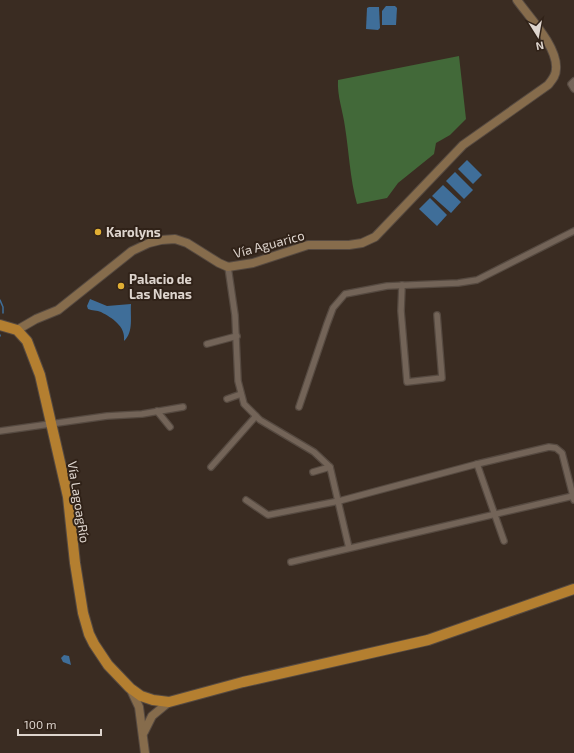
<svg xmlns="http://www.w3.org/2000/svg" width="574" height="753" font-family="'Exo 2',sans-serif">
	<style>
		.forest { fill: #426939 }
		.water { fill: #3f6e99 }
		.lines { fill: none; stroke-linecap: round; stroke-linejoin: round }
		.stream { stroke: #3f6e99; stroke-width: 1.5 }
		.street-casing { stroke: #564a41; stroke-width: 8 }
		.secondary-casing { stroke: #564a41; stroke-width: 10 }
		.highway-casing { stroke: #564a41; stroke-width: 12 }
		.street { stroke: #736458; stroke-width: 5.5 }
		.secondary { stroke: #866c4c; stroke-width: 8 }
		.highway { stroke: #b47f30; stroke-width: 10 }
		.poi-dot { fill: #e1af34; stroke: #302218; stroke-width: 1.5 }
		.labels { text-anchor: middle; dominant-baseline: central; stroke-width: 4; stroke-linejoin: round; paint-order: stroke }
		.poi-label { font-size: 13px; font-weight: bold; fill: #ded5ce; stroke: #302218; text-anchor: start }
		.street-label { font-size: 13px; fill: #ded5ce; stroke: #302218 }
	</style>
	<rect width="100%" height="100%" fill="#3a2c22"/>
	<!-- forest -->
	<path class="forest" d="M459,56l7,63 -16,16 -14,8 -2,11 -36,29 -11,15 -30,6c-7,-25 -8,-52 -12,-77 -2,-16 -8,-31 -7,-47z"/>
	<!-- water -->
	<g class="water">
		<path d="M386,6h9l2,2 -1,17h-14v-14z"/>
		<path d="M369,7h10l1,21 -2,2 -12,-1 1,-21z"/>
		<path d="M467,160l15,15 -9,9 -15,-15z"/>
		<path d="M455,172l18,18 -9,9 -18,-18z"/>
		<path d="M443,185l18,17 -10,11 -19,-17z"/>
		<path d="M430,198l17,17 -10,11 -18,-17z"/>
		<path d="M90,299l17,7 24,-2c-1,12 3,28 -7,37 2,-15 -12,-23 -23,-29 -4,-2 -9,-1 -13,-3l-1,-3z"/>
		<path d="M64,655l5,1 2,9 -8,-3 -2,-4z"/>
	</g>
	<g class="lines">
		<!-- stream -->
		<g class="stream">
			<path d="M0,300l3,7v6"/>
			<path d="M0,336v-1"/>
		</g>
		<!-- street casing -->
		<g class="street-casing">
			<g id="street">
				<path d="M574,81l-3,3 3,5"/>
				<path d="M228,267l7,48 3,66 6,23 16,16 54,32 16,15 19,81"/>
				<path d="M402,285l-1,26 6,71 35,-4 -5,-63"/>
				<path d="M207,344l30,-8"/>
				<path d="M227,399l14,-5"/>
				<path d="M299,407l28,-83 6,-16 12,-14 42,-8 71,-3 19,-3 97,-49"/>
				<path d="M157,411l13,16"/>
				<path d="M0,431l107,-15 35,-2 41,-7"/>
				<path d="M477,464l72,-17 7,1 6,5 11,43"/>
				<path d="M211,467l45,-51"/>
				<path d="M313,472l17,-5"/>
				<path d="M246,500l22,15 71,-14 138,-37 27,77"/>
				<path d="M291,562l282,-66 1,4"/>
			</g>
		</g>
		<!-- secondary casing -->
		<g class="secondary-casing">
			<g id="secondary">
				<path d="M17,330l19,-11 22,-9 74,-59 17,-8 12,-3 14,-1 12,4 32,20 9,4 25,-4 55,-18h41l13,-2 13,-6 88,-92 85,-60c4,-5 8,-9 8,-16 2,-22 -27,-52 -39,-69"/>
				<path d="M131,690l8,17 6,46"/>
				<path d="M144,732l8,-16 17,-14"/>
			</g>
		</g>
		<!-- highway casing -->
		<g class="highway-casing">
			<path id="highway" d="M0,325l17,5 10,11 13,34 28,122 7,66 8,50 6,21 5,10 14,21 22,23 11,8 12,4 16,2 74,-20 185,-42 146,-51"/>
		</g>
		<!-- street -->
		<use href="#street" class="street"/>
		<!-- secondary -->
		<use href="#secondary" class="secondary"/>
		<!-- highway -->
		<use href="#highway" class="highway"/>
	</g>
	<!-- markers -->
	<g class="poi-dot">
		<circle cx="98" cy="232" r="4"/>
		<circle cx="121" cy="286" r="4"/>
	</g>
	<g class="labels">
		<!-- poi labels -->
		<g class="poi-label">
			<text x="106" y="232">Karolyns</text>
			<text x="129" y="279">Palacio de<tspan x="129" dy="15">Las Nenas</tspan></text>
		</g>
		<!-- street labels -->
		<g class="street-label">
			<text transform="translate(269 244) rotate(-15)">Vía Aguarico</text>
			<text transform="translate(79 502) rotate(81)">Vía LagoagRío</text>
		</g>
	</g>
	<!-- north arrow -->
	<g transform="translate(538 36) rotate(169)" stroke="#302218" stroke-width="3" paint-order="stroke">
	<path d="M0-3L7 15L0 10L-7 15Z" fill="#ded5ce"/>
	<text y="-6" font-size="11" font-weight="bold" text-anchor="middle" fill="#ded5ce">N</text>
	</g>
	<!-- scale -->
	<path d="M18 729v6h83v-6" fill="none" stroke="#ded5ce" stroke-width="2"/>
	<text x="24" y="729" font-size="12" fill="#ded5ce" stroke="#302218" stroke-width="3" paint-order="stroke">100 m</text>
</svg>
